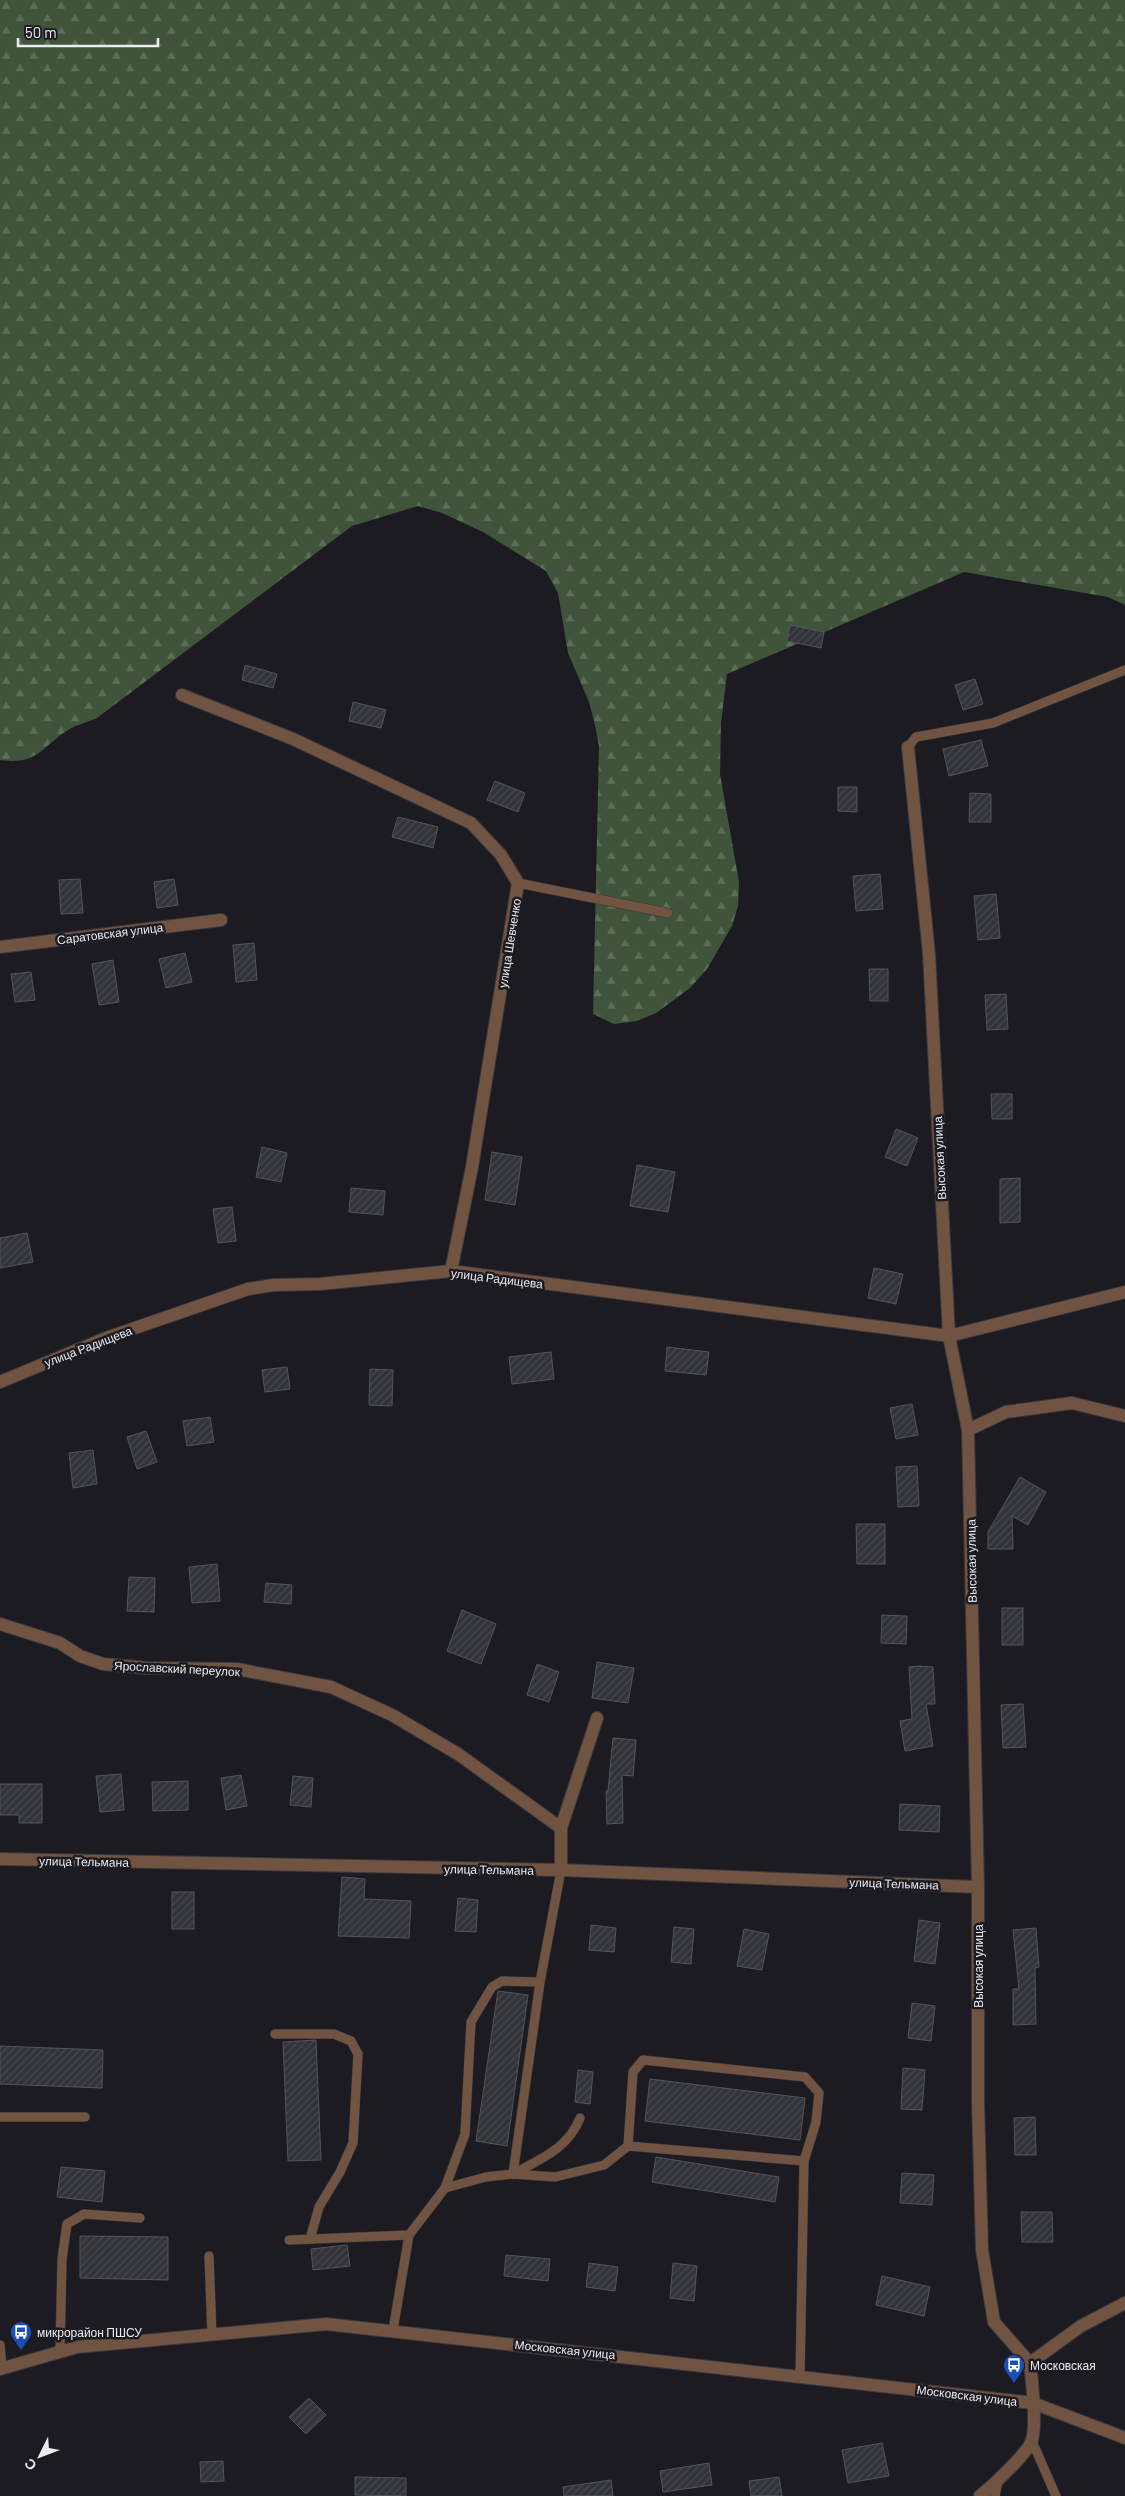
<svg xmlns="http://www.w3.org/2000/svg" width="1125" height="2496" font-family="Barlow,sans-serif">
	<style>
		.forest { fill: url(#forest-firs) }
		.building { fill: url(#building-hatch); stroke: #54555c }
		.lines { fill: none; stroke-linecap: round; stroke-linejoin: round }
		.service-casing { stroke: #38383e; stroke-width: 10 }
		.minor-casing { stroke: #38383e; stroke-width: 14 }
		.tertiary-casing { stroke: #38383e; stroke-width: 14 }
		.service { stroke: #705341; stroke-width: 9 }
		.minor { stroke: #705341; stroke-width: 12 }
		.tertiary { stroke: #705341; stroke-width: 12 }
		.labels { text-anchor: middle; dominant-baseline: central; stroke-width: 5; stroke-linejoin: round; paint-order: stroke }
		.street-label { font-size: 12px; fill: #ebecf0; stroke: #1b1b21 }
		.poi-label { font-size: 12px; fill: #ebecf0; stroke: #1b1b21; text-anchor: start }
	</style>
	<defs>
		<pattern id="forest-firs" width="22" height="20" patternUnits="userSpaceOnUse" patternTransform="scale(1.25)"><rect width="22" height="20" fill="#40543b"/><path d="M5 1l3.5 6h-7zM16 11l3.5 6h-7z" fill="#5c6d58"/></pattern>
		<pattern id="building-hatch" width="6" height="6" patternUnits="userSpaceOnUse" patternTransform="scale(1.25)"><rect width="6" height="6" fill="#323339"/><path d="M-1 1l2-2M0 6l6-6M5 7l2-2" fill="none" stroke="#46474c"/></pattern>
	</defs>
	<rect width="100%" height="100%" fill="#1b1b21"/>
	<!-- forest -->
	<path class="forest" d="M0,0h1125v605l-17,-8 -144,-25 -237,102 -6,49 -1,51 19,108 -1,24 -6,20 -25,43 -17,19 -34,25 -19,8 -23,3 -21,-10 6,-268 -4,-21 -6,-23 -21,-49 -10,-60 -12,-22 -63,-39 -41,-19 -24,-7 -66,20 -255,192c-9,4 -21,7 -29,12 -28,18 -30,35 -68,30z"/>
	<!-- building -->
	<g class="building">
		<path d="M790,625l34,7 -3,16 -34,-7z"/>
		<path d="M245,665l32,9 -4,14 -31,-8z"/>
		<path d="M975,679l8,25 -20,6 -8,-25z"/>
		<path d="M353,702l33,8 -5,18 -32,-7z"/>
		<path d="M981,740l7,26 -39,10 -6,-27z"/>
		<path d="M495,781l30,12 -7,19 -31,-12z"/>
		<path d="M838,787h19v25l-19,-1z"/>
		<path d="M970,793l21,1v28h-22z"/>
		<path d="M398,817l40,10 -5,21 -41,-11z"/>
		<path d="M880,874l3,35 -27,2 -3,-35z"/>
		<path d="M80,879l3,34 -22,1 -2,-34z"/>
		<path d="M174,879l4,26 -21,3 -3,-26z"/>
		<path d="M996,894l4,44 -22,2 -4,-44z"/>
		<path d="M254,943l3,37 -21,2 -3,-37z"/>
		<path d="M185,953l7,29 -26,6 -7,-29z"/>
		<path d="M113,960l6,42 -20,3 -7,-41z"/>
		<path d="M869,969h19v32h-18z"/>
		<path d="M31,972l4,28 -20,2 -4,-28z"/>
		<path d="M1006,994l2,35 -21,1 -2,-35z"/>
		<path d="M991,1094h21v25h-20z"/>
		<path d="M896,1129l22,9 -11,28 -22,-9z"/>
		<path d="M262,1147l25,6 -6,29 -25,-5z"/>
		<path d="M492,1152l30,5 -7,48 -30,-5z"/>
		<path d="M637,1165l38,7 -7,40 -38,-6z"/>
		<path d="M1020,1178v44l-20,1v-44z"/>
		<path d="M351,1188l34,3 -2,24 -34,-3z"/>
		<path d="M232,1207l4,34 -18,2 -5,-34z"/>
		<path d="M27,1233l6,29 -33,6v-30z"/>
		<path d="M874,1268l29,6 -7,30 -28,-6z"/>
		<path d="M667,1347l42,5 -3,23 -41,-4z"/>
		<path d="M551,1352l3,27 -42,5 -3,-27z"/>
		<path d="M287,1367l3,22 -25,3 -3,-22z"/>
		<path d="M370,1369l23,1 -1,36 -23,-1z"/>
		<path d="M912,1404l6,31 -22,4 -6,-31z"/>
		<path d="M210,1417l4,25 -27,4 -4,-25z"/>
		<path d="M146,1431l11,31 -20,7 -10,-32z"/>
		<path d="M93,1450l4,34 -24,4 -4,-35z"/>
		<path d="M917,1466l2,40 -21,1 -2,-40z"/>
		<path d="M1020,1477l26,15 -18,33 -16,-9 1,33h-25v-17z"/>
		<path d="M856,1524h29v40h-28z"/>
		<path d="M217,1564l3,37 -28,2 -3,-36z"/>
		<path d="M129,1577l26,1 -1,34 -27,-1z"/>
		<path d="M266,1583l26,2 -1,19 -27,-2z"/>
		<rect x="1002" y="1608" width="21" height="37"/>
		<path d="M462,1610l34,14 -15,40 -34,-13z"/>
		<path d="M882,1615l25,1 -1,28 -25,-1z"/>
		<path d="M597,1662l37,6 -6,35 -36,-5z"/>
		<path d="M537,1664l22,8 -10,30 -22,-7z"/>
		<path d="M919,1666l14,1 2,37h-9l7,42 -28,5 -5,-30 12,-2 -3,-52z"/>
		<path d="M1023,1704l3,43 -23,1 -2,-43z"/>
		<path d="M613,1738l23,2 -3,36 -11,-1 1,48 -16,1 -1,-33h2z"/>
		<path d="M121,1774l3,36 -24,2 -4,-36z"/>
		<path d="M241,1775l6,31 -21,4 -5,-32z"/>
		<path d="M293,1776l20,2 -2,29 -21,-2z"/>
		<path d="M188,1781v29l-35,1 -1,-29z"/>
		<path d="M0,1784h42v39h-23v-8h-19z"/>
		<path d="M900,1804l40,2 -1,26 -40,-2z"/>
		<path d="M342,1877l23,2 -1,20 47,2 -2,37 -71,-2z"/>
		<rect x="172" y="1892" width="22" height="37"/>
		<path d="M458,1898l20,2 -2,32 -21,-1z"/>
		<path d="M919,1920l21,3 -5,41 -21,-3z"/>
		<path d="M591,1925l25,3 -2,24 -25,-2z"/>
		<path d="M674,1927l20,2 -3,35 -20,-2z"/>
		<path d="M1036,1928l3,39 -4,1 1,56 -23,1v-36h6l-6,-59z"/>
		<path d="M744,1929l25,5 -7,36 -25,-4z"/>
		<path d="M498,1991l30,4 -21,151 -31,-5z"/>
		<path d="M912,2003l23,3 -4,35 -23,-3z"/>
		<path d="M316,2040l5,120 -33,1 -5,-119z"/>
		<path d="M0,2046l103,4 -1,38 -102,-4z"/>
		<path d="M903,2068l22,2 -3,40 -21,-1z"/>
		<path d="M578,2070l15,2 -3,32 -15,-2z"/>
		<path d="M650,2079l155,19 -5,42 -155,-19z"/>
		<path d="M1035,2117l1,38h-21l-1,-37z"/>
		<path d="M656,2157l123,20 -4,25 -123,-20z"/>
		<path d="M61,2167l44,4 -3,31 -45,-5z"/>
		<path d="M902,2173l32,2 -2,30 -32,-2z"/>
		<path d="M1021,2212h31l1,30h-31z"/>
		<path d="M80,2236l88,1v43l-88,-2z"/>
		<path d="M347,2245l3,21 -37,4 -2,-21z"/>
		<path d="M506,2255l44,4 -2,22 -44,-5z"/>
		<path d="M589,2263l29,4 -3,24 -29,-4z"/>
		<path d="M673,2263l24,3 -3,35 -24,-3z"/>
		<path d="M882,2276l48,11 -6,29 -48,-11z"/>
		<path d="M309,2398l17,17 -20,19 -17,-17z"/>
		<path d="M882,2443l7,33 -41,7 -6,-33z"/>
		<path d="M223,2461l1,20 -23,1 -1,-20z"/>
		<path d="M709,2463l3,22 -49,7 -3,-21z"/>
		<path d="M355,2477l51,1v18l-51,-1z"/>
		<path d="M779,2477l3,19h-31l-2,-15z"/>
		<path d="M611,2480l2,16h-49l-1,-9z"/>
	</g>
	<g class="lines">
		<!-- service casing -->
		<g class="service-casing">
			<g id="service">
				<path d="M908,747l8,-10 77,-14 132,-53"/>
				<path d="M518,883l150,30"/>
				<path d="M275,2034h59l17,7 7,13 -5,89 -13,29 -21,35 -9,32"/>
				<path d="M0,2117h85"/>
				<path d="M628,2146l176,15"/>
				<path d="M513,2174l27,-192 21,-112"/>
				<path d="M513,2174c27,-15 55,-25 67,-56"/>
				<path d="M445,2188l20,-54 6,-112 21,-35 10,-6 38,1"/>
				<path d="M289,2240l120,-5"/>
				<path d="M209,2256l3,79"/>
				<path d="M393,2330l16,-95 36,-47 41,-11 27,-3 42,3 49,-12 24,-19 5,-74 10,-12 162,17 14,16 -3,29 -12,39 -4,215"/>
				<path d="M0,2345l2,23"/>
				<path d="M60,2352l2,-93 5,-35 17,-10 56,4"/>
				<path d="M1032,2441l24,55"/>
				<path d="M995,2496l3,-14"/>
			</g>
		</g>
		<!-- minor casing -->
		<g class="minor-casing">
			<g id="minor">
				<path d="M182,695l111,44 178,84 30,32 17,28 -46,284 -21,104"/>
				<path d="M908,747l21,207 20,382 19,94 10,457v215l4,148 12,72 36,41"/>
				<path d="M0,947l221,-27"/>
				<path d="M0,1382l106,-44 142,-49 25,-4 47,-1 131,-13 498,65 176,-44"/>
				<path d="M968,1430l38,-18 66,-9 53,13"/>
				<path d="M0,1624l60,19 20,13 23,8 44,4 90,1 94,18 61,28 66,39 103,74"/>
				<path d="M0,1859l561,11 417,17"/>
				<path d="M561,1870v-42l36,-110"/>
				<path d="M0,2369l77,-22 249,-23 707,79"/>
				<path d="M980,2496c11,-9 49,-44 52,-56 5,-17 0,-59 -2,-77l51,-37 44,-23"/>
			</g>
		</g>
		<!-- tertiary casing -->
		<g class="tertiary-casing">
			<path id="tertiary" d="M1033,2403l92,35"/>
		</g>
		<!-- service -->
		<use href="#service" class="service"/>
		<!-- minor -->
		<use href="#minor" class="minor"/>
		<!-- tertiary -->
		<use href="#tertiary" class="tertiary"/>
	</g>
	<!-- icons -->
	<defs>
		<g id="bus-pin" transform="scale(1.125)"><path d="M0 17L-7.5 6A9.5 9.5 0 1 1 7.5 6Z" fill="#1a4fb4" stroke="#1b1b21"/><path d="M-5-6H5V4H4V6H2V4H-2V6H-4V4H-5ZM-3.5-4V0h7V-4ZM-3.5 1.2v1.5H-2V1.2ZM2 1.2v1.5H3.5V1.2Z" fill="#fff"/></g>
	</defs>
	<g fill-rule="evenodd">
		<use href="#bus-pin" x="21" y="2332"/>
		<use href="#bus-pin" x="1014" y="2365"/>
	</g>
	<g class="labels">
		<!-- street labels -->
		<g class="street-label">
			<text transform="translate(110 933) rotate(-7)">Саратовская улица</text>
			<text transform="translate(509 943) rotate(-81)">улица Шевченко</text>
			<text transform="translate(939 1158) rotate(-93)">Высокая улица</text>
			<text transform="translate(497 1278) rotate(7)">улица Радищева</text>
			<text transform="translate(88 1346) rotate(-21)">улица Радищева</text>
			<text transform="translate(971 1561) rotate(-91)">Высокая улица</text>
			<text transform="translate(177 1668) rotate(3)">Ярославский переулок</text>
			<text transform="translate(84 1861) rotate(1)">улица Тельмана</text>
			<text transform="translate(489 1869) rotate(1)">улица Тельмана</text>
			<text transform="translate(894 1883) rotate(2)">улица Тельмана</text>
			<text transform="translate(978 1966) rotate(-90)">Высокая улица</text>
			<text transform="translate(565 2349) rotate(6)">Московская улица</text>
			<text transform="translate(967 2395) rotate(7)">Московская улица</text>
		</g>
		<!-- poi labels -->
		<g class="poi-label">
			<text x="37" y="2332">микрорайон ПШСУ</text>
			<text x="1030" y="2365">Московская</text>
		</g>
	</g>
	<!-- north arrow -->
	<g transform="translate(40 2456) rotate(228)" stroke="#1b1b21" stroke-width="4" paint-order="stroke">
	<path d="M0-4L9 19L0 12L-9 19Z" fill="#ebecf0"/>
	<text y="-8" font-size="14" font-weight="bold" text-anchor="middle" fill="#ebecf0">С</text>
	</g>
	<!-- scale -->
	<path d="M18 38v8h140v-8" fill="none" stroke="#ebecf0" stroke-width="2.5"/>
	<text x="25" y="38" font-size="15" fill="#ebecf0" stroke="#1b1b21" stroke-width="4" paint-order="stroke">50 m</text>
</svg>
